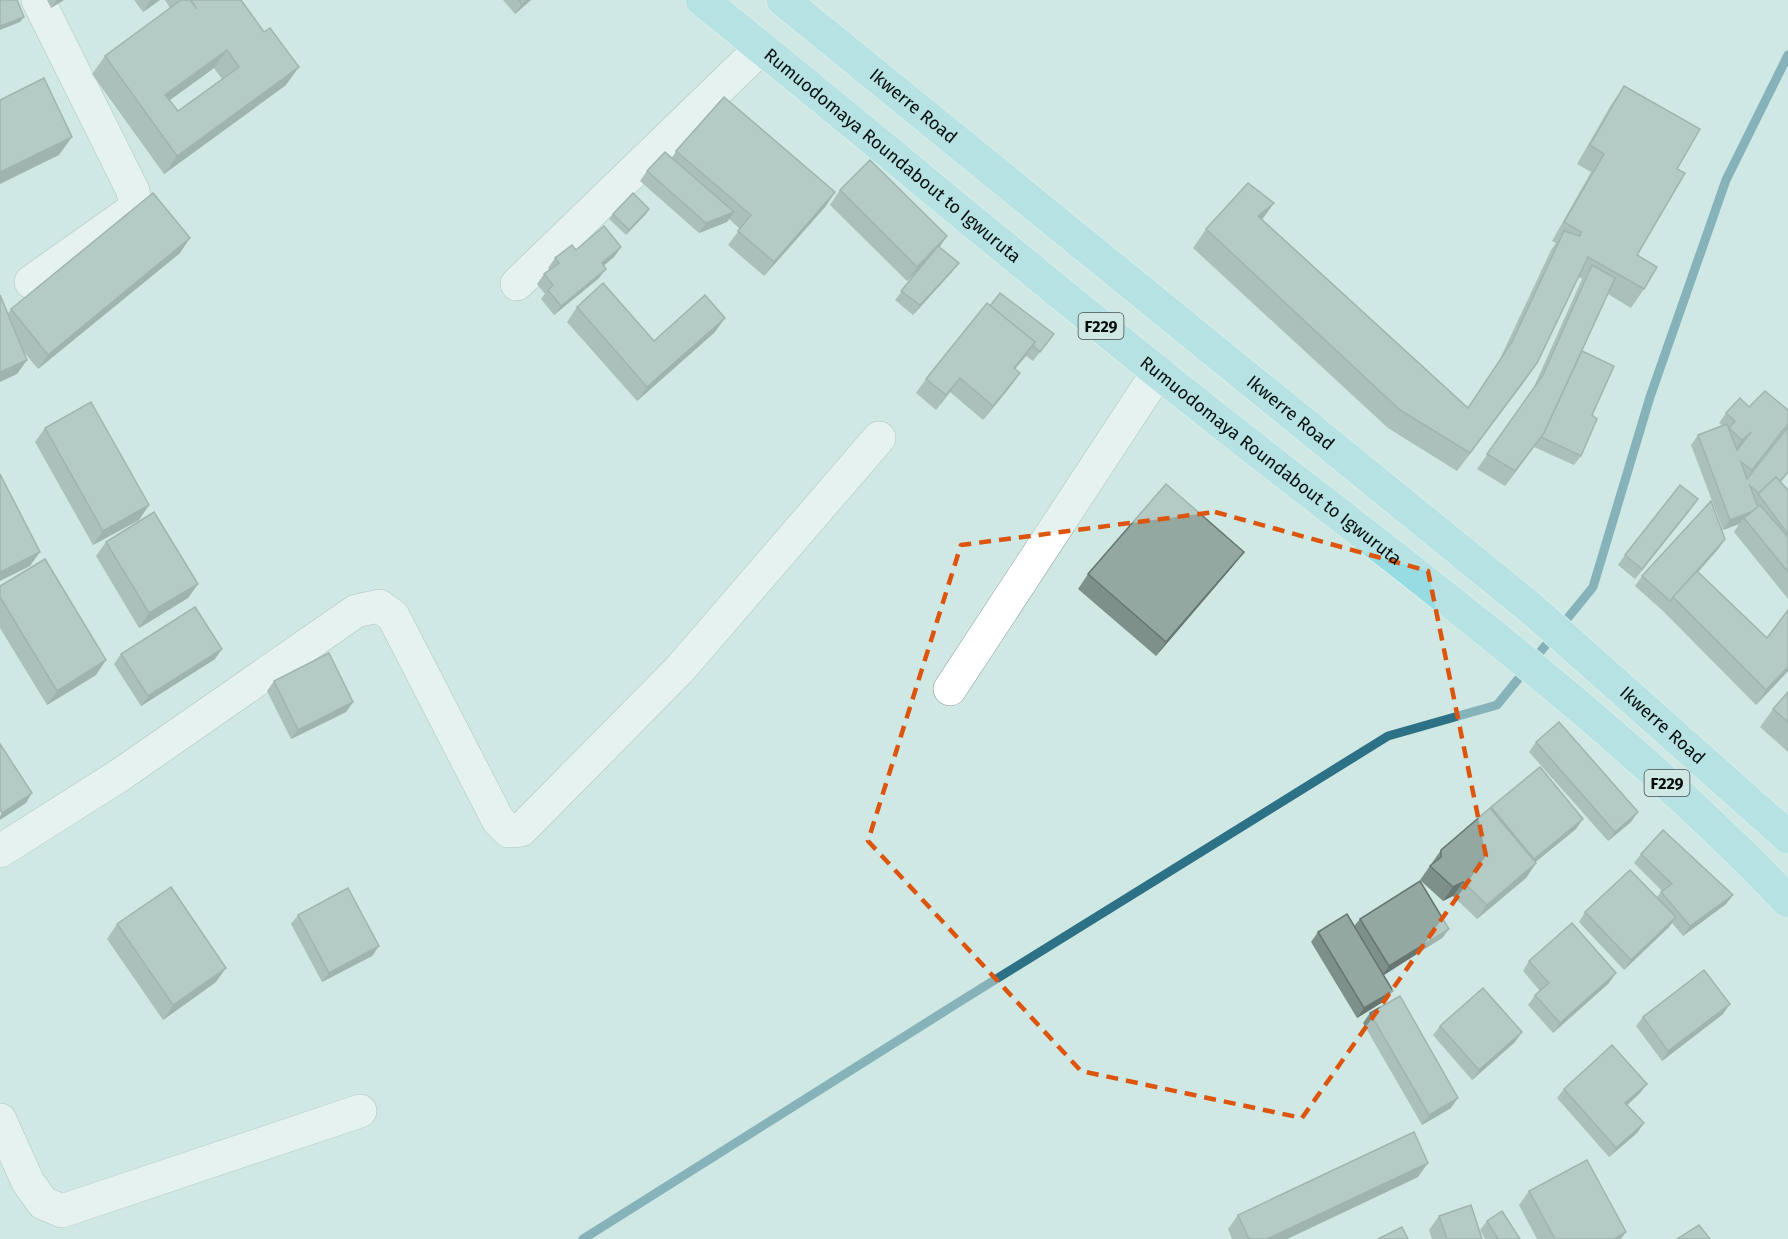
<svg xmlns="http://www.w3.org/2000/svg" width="1788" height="1239" font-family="'Fira Sans',sans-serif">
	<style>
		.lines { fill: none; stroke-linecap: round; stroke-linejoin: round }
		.stream { stroke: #2d7186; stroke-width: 9 }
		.minor-casing { stroke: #859c99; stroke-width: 34 }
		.major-casing { stroke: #fff; stroke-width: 34 }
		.minor { stroke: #fff; stroke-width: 33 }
		.major { stroke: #97dce3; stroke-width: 33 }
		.wall { fill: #7e908a; fill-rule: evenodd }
		.shaded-wall { fill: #677670 }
		.building { fill: #93a8a0; stroke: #677670; stroke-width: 1.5; fill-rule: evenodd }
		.marked { fill: none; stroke: #dd550c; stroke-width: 4.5; stroke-dasharray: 12 8; stroke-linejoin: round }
		.labels { text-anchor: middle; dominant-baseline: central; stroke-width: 5; stroke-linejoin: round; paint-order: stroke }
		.shield { fill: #cfe8e4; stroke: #43504e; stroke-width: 1.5 }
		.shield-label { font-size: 16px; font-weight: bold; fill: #070f0e }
		.street-label { font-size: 18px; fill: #070f0e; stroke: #cfe8e4 }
	</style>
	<rect width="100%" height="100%" fill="#cfe8e4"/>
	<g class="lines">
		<!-- stream -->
		<path class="stream" d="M583,1239l381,-240 424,-263 109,-31 96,-118 57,-190 76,-217 62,-125"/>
		<!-- minor casing -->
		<g class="minor-casing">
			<g id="minor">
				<path d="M31,282l99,-70 5,-9 -2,-12 -95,-191"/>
				<path d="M517,284l244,-236"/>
				<path d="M950,689l208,-317"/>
				<path d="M0,851l120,-76 236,-164 23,-5 14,10 105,204 11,11 12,-1 159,-161 199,-231"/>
				<path d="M0,1120l28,62 15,21 19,8 298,-100"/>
			</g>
		</g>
		<!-- major casing -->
		<g class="major-casing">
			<g id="major">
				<path id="s1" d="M702,0c173,139 342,283 517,421 195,153 397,300 569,480"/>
				<path id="s2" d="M783,0l750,610 255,227"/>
			</g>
		</g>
		<!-- minor -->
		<use href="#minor" class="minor"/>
		<!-- major -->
		<use href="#major" class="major"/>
	</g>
	<!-- wall -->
	<g class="wall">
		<path d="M47,0h17l-13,8z"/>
		<path d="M134,0h26l-17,12z"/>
		<path d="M165,0h76l45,85 -122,89 -72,-100 13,-18 65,-48zM214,68l8,11 -44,32 -8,-11z"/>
		<path d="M503,0h28l-16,14z"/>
		<path d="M1624,86l53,83 -40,86 7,34 -13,19 -23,-14 -26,57 10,64 -11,41 -7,9 -40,-18 -29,39 -28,-17 56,-80 49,-110 -3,-2 -55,105 -67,89 -69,-43 -195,-180 13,-19 68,-26 -12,16 206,189 31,-47 52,-111 5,-7 -4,-2 39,-69 -14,-8 34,-59z"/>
		<path d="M676,151l159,41 -10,15 -61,69 -36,-31 12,-16 -11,-10 -2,3 -28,11 -59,-52 7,-10 25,-13z"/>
		<path d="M840,190l107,46 -8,11 13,25 -39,43 -18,-15 27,-34 -15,15 -77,-76z"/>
		<path d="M649,209l-23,26 -17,-16 4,-5z"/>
		<path d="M621,247l-7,10 -10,8 -5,13 -45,37 -13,-16 4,-5 -8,-10 7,-10 6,-4 -2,-2 7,-10 21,-8z"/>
		<path d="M180,253l-142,116 -14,-17 3,8 -10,14 -9,-61 3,-4z"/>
		<path d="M990,306l64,28 -21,27 -7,-5 -11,13 5,4 -10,14 -27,33 -33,-28 -14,18 -20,-17 10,-14z"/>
		<path d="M577,307l77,34 61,-9 -78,69 -70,-79z"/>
		<path d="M1749,407l39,18 -41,53v1l41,-52v46l-7,9 7,8v109l-54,-67 5,-8 -16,6 -32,-85 7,-10 24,-10 -3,-2 7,-10z"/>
		<path d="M45,428l104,77 -10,15 -46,25 -58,-103z"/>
		<path d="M1691,509l-56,70 -17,-14 7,-10z"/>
		<path d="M106,542l92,42 -10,14 -49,30 -43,-72z"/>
		<path d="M1719,548l-21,24 90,99 -32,34 -93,-94 -28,-25 7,-10z"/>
		<path d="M1233,566l-77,90 -78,-67 10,-15z"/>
		<path d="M0,586l96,89 -49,30 -47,-77z"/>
		<path d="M121,654l94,5 -74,47 -27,-42z"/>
		<path d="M274,681l79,21 -7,10 -55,27 -24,-48z"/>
		<path d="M1788,692v60l-28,-25 13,-18z"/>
		<path d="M1536,742l95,80 -23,19 -79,-89z"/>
		<path d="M1491,807l85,22 -41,33 1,1 -10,15 -49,41 -24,-23 -10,5 -23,-21 21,-30z"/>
		<path d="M1641,854l92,41 -7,9 -43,32 -11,-13 -3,4 -45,43 -45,-48 6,-10 72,-15 5,-6 -28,-28z"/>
		<path d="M298,915l81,31 -7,10 -50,26 -31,-58z"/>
		<path d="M1360,919l89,10 -7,9 -58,37 2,25 -29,18 -46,-76 7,-10 36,-6z"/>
		<path d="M117,924l99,58 -53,38 -56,-81z"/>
		<path d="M1529,961l80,22 -56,50 -25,-28 7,-10 5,-4 -17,-20z"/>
		<path d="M1370,1013l81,95 -29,17 -59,-102z"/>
		<path d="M1723,1014l-61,47 -26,-35 7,-9z"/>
		<path d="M1440,1026l75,16 -43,38 -39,-45z"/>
		<path d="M1647,1084l-7,9 -13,12 17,18 -7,10 -28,24 -52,-59 7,-9z"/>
		<path d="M1418,1177l-131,62h-55l-4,-10 10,-14z"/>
		<path d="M1529,1191l92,48h-84l-18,-34z"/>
		<path d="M1439,1216l43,23h-50l-3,-9z"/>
		<path d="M1487,1221l33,18h-35l-5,-9z"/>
	</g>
	<!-- shaded-wall -->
	<g class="shaded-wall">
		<path d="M57,0h7l-13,8z"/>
		<path d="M151,0h9l-17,12z"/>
		<path d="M527,0h4l-16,14 7,-10z"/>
		<path d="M24,17l-4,5 -20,8v-4z"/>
		<path d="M227,50l-13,18 -62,45 13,-18z"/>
		<path d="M299,67l-13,18 -122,89 13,-18z"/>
		<path d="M72,137l-13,18 -59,29v-12z"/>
		<path d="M835,192l-10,15 -61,69 10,-14z"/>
		<path d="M1274,203l-13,18 -3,-5z"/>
		<path d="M649,209l-3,5 -20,21 3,-5z"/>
		<path d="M734,212l-7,10 -28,11 7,-10z"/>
		<path d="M947,236l-10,15 -30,30 10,-14z"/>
		<path d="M190,238l-10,15 -142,116 10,-14z"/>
		<path d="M621,247l-7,10 -19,16 7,-10z"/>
		<path d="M959,263l-7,9 -39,43 7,-10z"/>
		<path d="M606,269l-7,9 -45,37 7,-9z"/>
		<path d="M725,318l-10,14 -78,69 10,-14z"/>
		<path d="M1035,342l-10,15 -21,25 10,-14z"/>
		<path d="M27,360l-10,14 -17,8v-10z"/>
		<path d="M1537,363l-13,19 -67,89 13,-18z"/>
		<path d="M1020,373l-10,14 -27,33 10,-14z"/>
		<path d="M960,378l-10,14 -14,18 10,-15z"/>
		<path d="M1788,424v1l-43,55 7,-10z"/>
		<path d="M1751,432l-7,10 -9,8 7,-10z"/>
		<path d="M1544,433l-10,14 -29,39 10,-15z"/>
		<path d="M1698,499l-7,10 -56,70 7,-10z"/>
		<path d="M149,505l-10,15 -46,25 10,-14z"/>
		<path d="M1759,509l-15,9 -5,6 -16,6 7,-10z"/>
		<path d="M1725,539l-6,9 -44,50 -1,-1z"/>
		<path d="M40,552l-10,14 -30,15v-9z"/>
		<path d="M1244,552l-11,14 -77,90 10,-14z"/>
		<path d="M198,584l-10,14 -49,30 10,-15z"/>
		<path d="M222,649l-7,10 -74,47 7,-10z"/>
		<path d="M106,660l-10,15 -49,30 10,-14z"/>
		<path d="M1788,667v4l-32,34 10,-15z"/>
		<path d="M353,702l-7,10 -55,27 7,-9z"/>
		<path d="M32,793l-6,10 -26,17v-4l2,-3z"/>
		<path d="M1638,812l-7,10 -23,19 7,-9z"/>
		<path d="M1583,819l-7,10 -49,40 7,-10z"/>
		<path d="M1536,863l-10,15 -49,41 10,-14z"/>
		<path d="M1463,882l-10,14 -10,5 10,-14z"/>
		<path d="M1733,895l-7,9 -43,32 7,-10z"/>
		<path d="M1676,917l-7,10 -45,43 7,-10z"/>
		<path d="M1449,929l-7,9 -60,38 7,-10z"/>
		<path d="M379,946l-7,10 -50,26 7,-9z"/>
		<path d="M226,968l-10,14 -53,38 10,-15z"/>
		<path d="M1616,973l-7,10 -56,50 7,-10z"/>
		<path d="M1393,991l-7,9 -29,18 7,-10z"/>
		<path d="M1730,1004l-7,10 -61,47 6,-10z"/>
		<path d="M1522,1032l-7,10 -43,38 7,-10z"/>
		<path d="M1647,1084l-7,9 -21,20 6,-10z"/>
		<path d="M1458,1098l-7,10 -29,17 7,-10z"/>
		<path d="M1644,1123l-7,10 -28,24 7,-9z"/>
		<path d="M1428,1163l-10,14 -131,62h-20z"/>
		<path d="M1626,1232l-5,7h-7z"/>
	</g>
	<!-- building -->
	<g class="building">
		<path d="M0,0h17l7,17 -24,9z"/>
		<path d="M181,0h9l7,9 -6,-9h50l23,32 6,-4 29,39 -122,89 -72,-100zM227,50l12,17 -61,44 -13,-16z"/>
		<path d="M519,0h8l-5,4z"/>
		<path d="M44,78l28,59 -72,35v-72z"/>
		<path d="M1624,86l76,43 -23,40 8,4 -48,82 20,12 -13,22 -56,-32 -51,106 -67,90 -70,-43 -194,-181 42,-46 26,20 -16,13 210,192 44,-66 52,-111 16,5 1,-4 -17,-10 40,-68 -14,-9z"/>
		<path d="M724,97l111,95 -61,70 -36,-31 13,-16 -75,-64z"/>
		<path d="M665,152l69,60 -28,11 -59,-52z"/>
		<path d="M870,160l77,76 -30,31 -77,-77z"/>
		<path d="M153,193l37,45 -142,117 -37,-46z"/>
		<path d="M633,193l16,16 -20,21 -16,-16z"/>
		<path d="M604,226l17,21 -19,16 4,6 -45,37 -13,-16 5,-5 -9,-11 15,-11 -4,-5 17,-13 4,5z"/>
		<path d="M938,246l21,17 -39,42 -19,-14z"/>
		<path d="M1592,265l23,13 -71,155 -29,38 -28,-17 56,-79z"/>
		<path d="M603,283l51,58 51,-46 20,23 -78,69 -70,-80z"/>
		<path d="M1000,293l54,41 -14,18 -7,-6 2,-4 -45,-36z"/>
		<path d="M0,295l27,65 -27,12z"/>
		<path d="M987,303l48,39 -21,26 6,5 -27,33 -33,-28 -14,17 -20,-16z"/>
		<path d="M1582,351l32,15 -22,49 5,4 -16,37 -40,-19 3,-4z"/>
		<path d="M1765,391l23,19v14l-36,46 -11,-8 6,17 41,-52v45l-8,9 -4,-4 -17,16 -9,-7 8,21 -7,5 -21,8 -32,-85 29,-11 10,26 14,-18 -9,8 -13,-12 6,-7 -9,-8 14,-15 9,9z"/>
		<path d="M91,402l58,103 -46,26 -58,-103z"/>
		<path d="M0,474l40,78 -40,20z"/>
		<path d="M1776,477l12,13v44l-30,-40z"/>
		<path d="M1166,484l78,68 -78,90 -78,-68z"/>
		<path d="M1680,485l18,14 -56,70 -17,-14z"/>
		<path d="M1711,501l14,38 -55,62 -28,-25z"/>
		<path d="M1760,505l28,32v35l-44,-54z"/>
		<path d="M154,512l44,72 -49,29 -43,-71z"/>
		<path d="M45,559l61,101 -49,31 -57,-94v-11z"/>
		<path d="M1697,571l70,67 21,-28v57l-22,23 -93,-93z"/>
		<path d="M195,607l27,42 -74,47 -27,-42z"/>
		<path d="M329,653l24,49 -55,28 -24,-49z"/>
		<path d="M1788,692v30l-15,-13z"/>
		<path d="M1559,722l79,90 -23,20 -79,-90z"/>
		<path d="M0,744l32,49 -30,20 -2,-4z"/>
		<path d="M1540,767l43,52 -49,40 -43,-52z"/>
		<path d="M1490,808l46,55 -49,42 -24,-23 -10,5 -23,-21 11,-9v-7z"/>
		<path d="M1663,830l70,65 -43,31 -29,-34 11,-8 -31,-30z"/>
		<path d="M1630,870l46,47 -45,43 -46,-48z"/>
		<path d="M1420,881l29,48 -60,37 -29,-47z"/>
		<path d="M171,887l55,81 -53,37 -56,-81z"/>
		<path d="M348,888l31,58 -50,27 -31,-58z"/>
		<path d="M1347,914l46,77 -29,17 -46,-76z"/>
		<path d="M1572,923l44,50 -56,50 -25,-28 14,-12 -20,-22z"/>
		<path d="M1704,970l26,34 -62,47 -25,-34z"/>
		<path d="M1483,988l39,44 -43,38 -39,-44z"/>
		<path d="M1400,996l58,102 -29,17 -59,-102z"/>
		<path d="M1612,1045l35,39 -22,19 19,20 -28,25 -52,-59z"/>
		<path d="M1414,1132l14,31 -161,76h-18l-11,-24z"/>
		<path d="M1587,1160l39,72 -12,7h-59l-26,-48z"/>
		<path d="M1471,1205l11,34h-35l-8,-23z"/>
		<path d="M1502,1211l18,28h-22l-11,-18z"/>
		<path d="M1699,1225l11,14h-33z"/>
		<path d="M1402,1227l6,12h-30z"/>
	</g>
	<!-- marked area -->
	<path d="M0 0H1788V1239H0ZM1215,512l213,59 58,285 -184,262 -221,-47 -213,-230 93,-296z" fill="#cfe8e4" fill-opacity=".55" fill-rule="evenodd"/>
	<path class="marked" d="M1215,512l213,59 58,285 -184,262 -221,-47 -213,-230 93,-296z"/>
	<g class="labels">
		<!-- shield labels -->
		<g class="shield">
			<rect x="1078.5" y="313" width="45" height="26" rx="4.5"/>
			<rect x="1644.5" y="770" width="45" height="26" rx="4.5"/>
		</g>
		<g class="shield-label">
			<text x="1101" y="326">F229</text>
			<text x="1667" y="783">F229</text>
		</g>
		<!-- street labels -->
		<g class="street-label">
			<text stroke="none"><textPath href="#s2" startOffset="168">Ikwerre Road</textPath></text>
			<text stroke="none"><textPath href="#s1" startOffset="246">Rumuodomaya Roundabout to Igwuruta</textPath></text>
			<text stroke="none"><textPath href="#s2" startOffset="654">Ikwerre Road</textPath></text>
			<text stroke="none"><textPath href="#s1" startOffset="732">Rumuodomaya Roundabout to Igwuruta</textPath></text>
			<text stroke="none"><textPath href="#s2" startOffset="1140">Ikwerre Road</textPath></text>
		</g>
	</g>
</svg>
